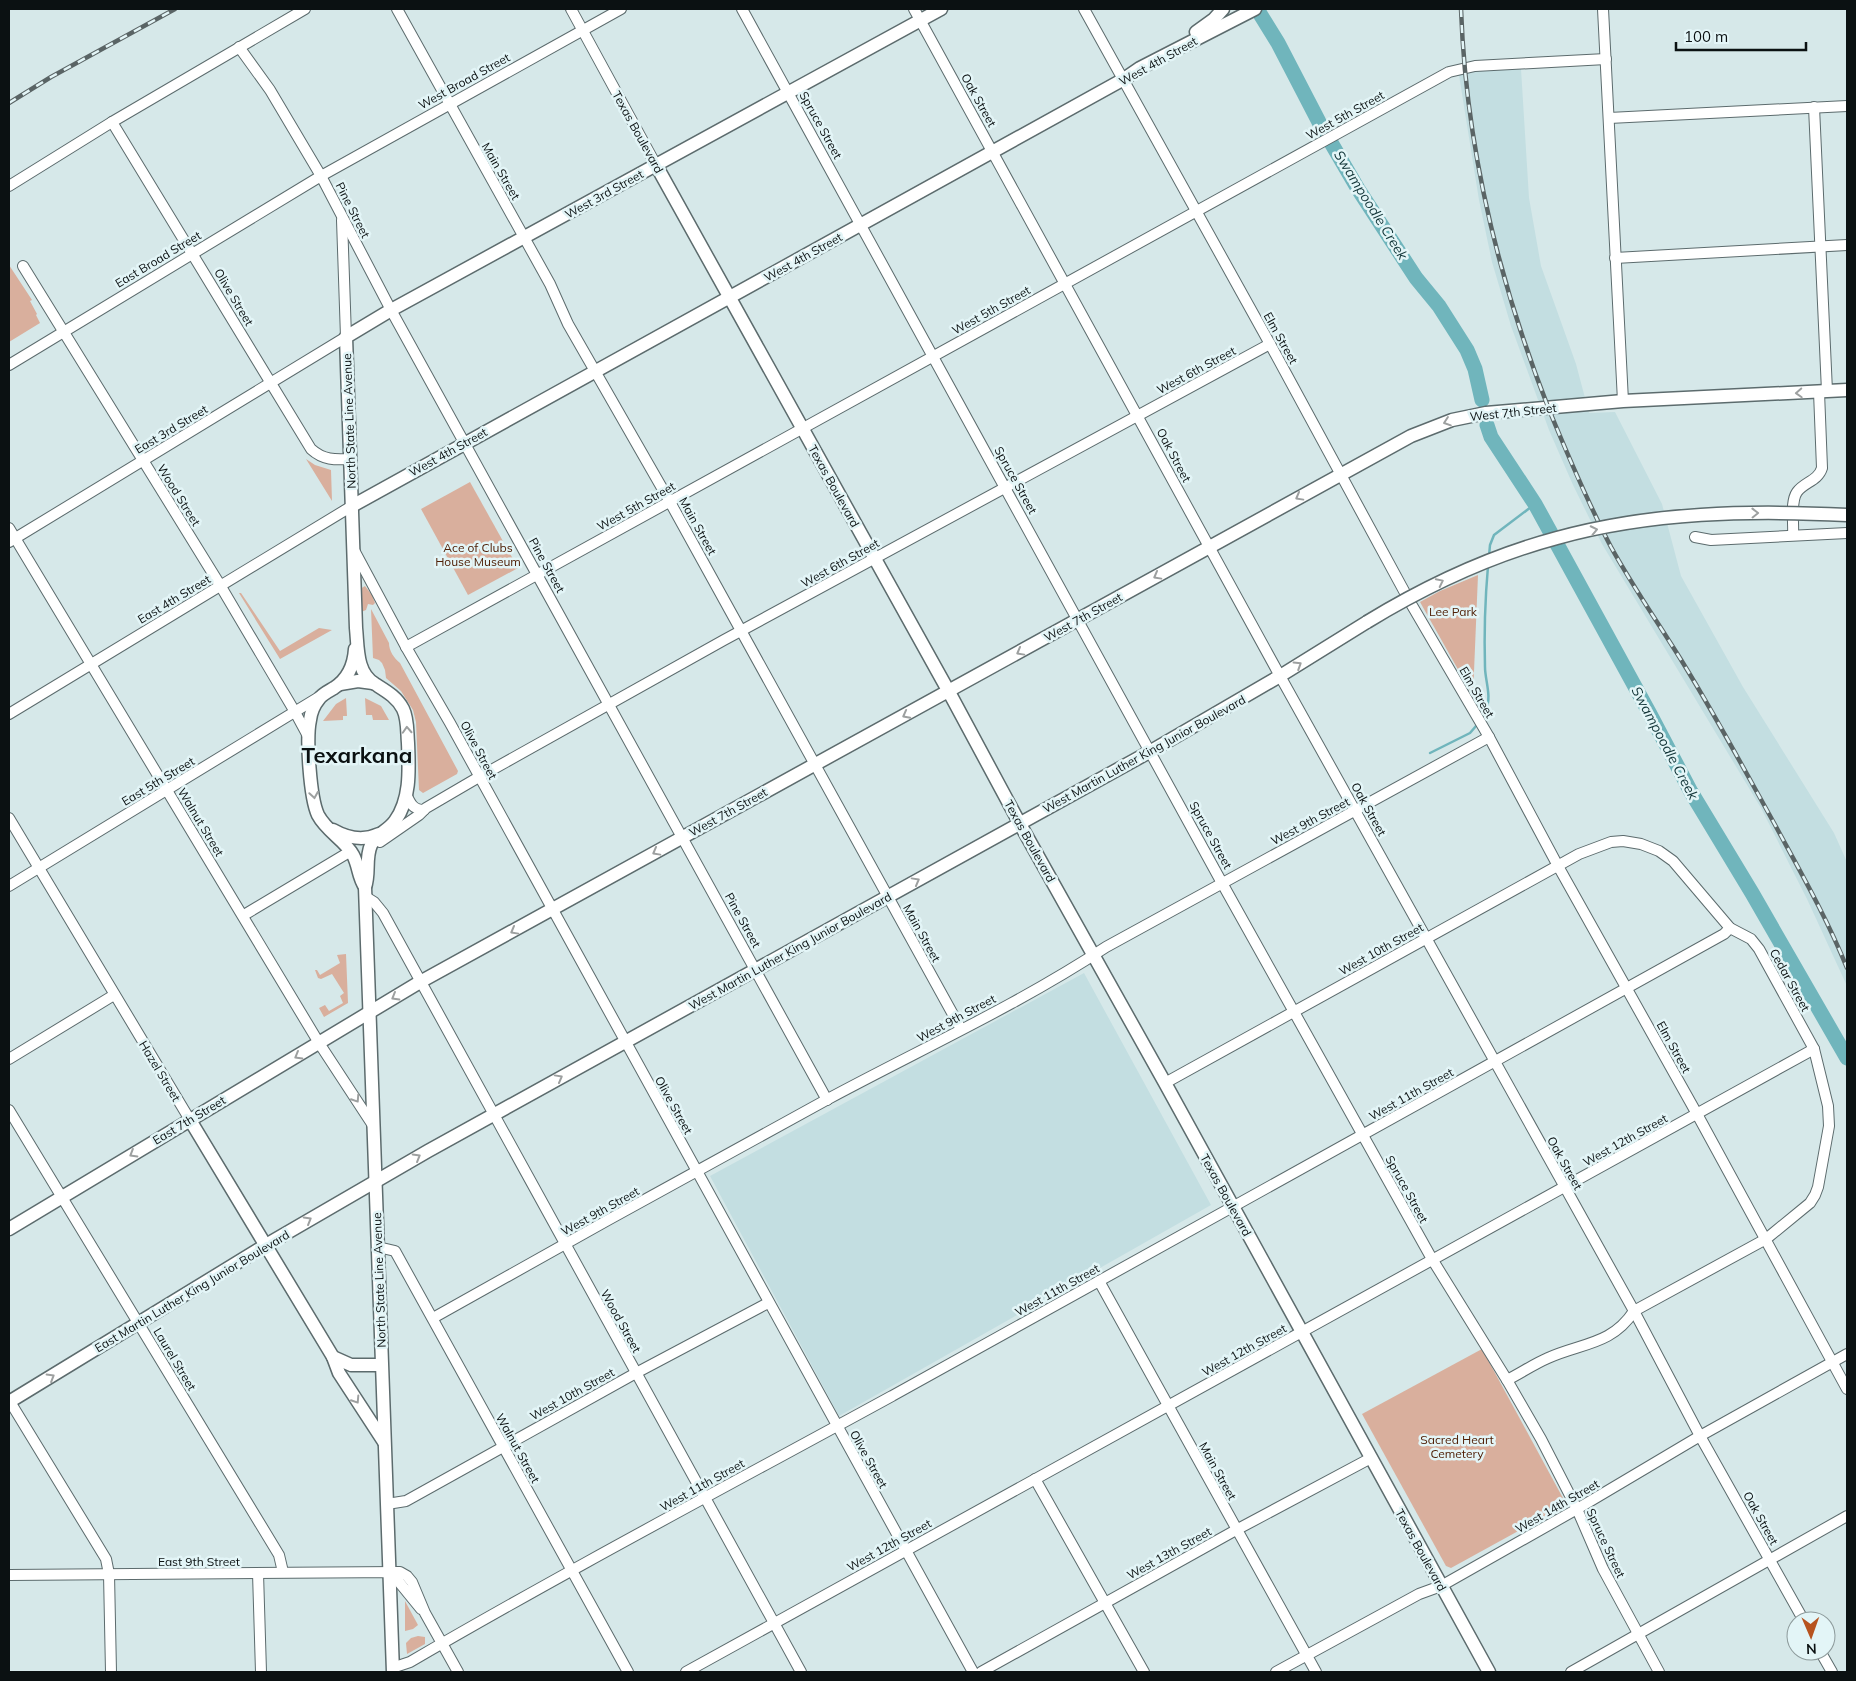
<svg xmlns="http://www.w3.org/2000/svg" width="1856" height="1681" font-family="Mulish,sans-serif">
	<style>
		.built { fill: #c3dee1 }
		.green { fill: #d9af9d }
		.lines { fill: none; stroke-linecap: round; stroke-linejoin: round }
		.stream { stroke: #70b5bc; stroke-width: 2.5 }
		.river { stroke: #70b5bc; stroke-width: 15 }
		.minor-casing { stroke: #5c6b6d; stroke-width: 12 }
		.major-casing { stroke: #5c6b6d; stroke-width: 15 }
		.minor { stroke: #fff; stroke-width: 10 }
		.major { stroke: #fff; stroke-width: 12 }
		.rail-casing { stroke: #5a6465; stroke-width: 4.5 }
		.rail { stroke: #e3f5f7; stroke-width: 2.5; stroke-dasharray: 8; stroke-linecap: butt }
		.major-bridge-casing { stroke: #5c6b6d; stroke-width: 15; stroke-linecap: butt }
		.major-bridge { stroke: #fff; stroke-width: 12 }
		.oneway { stroke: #9da0a0 }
		.labels { text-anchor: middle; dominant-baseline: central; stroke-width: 5; stroke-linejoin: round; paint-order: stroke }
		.street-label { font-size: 12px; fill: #0b1112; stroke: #e3f5f7 }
		.park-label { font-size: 12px; fill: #502007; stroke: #e3f5f7 }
		.water-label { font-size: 14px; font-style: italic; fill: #123538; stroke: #e3f5f7 }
		.town-label { font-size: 22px; font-weight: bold; fill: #0b1112; stroke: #e3f5f7 }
	</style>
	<rect width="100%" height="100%" fill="#d6e8e9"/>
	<!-- built -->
	<g class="built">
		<path d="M1521,69l8,129 12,68 35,98 13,49 26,-1 47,92 19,72 62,111 91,146 13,29v124l-40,-87 -46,-91 -159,-264 -29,-59 -24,-55 -38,-104 -19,-64 -13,-62 -20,-125 19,-4z"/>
		<path d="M1084,973l127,232 -372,211 -129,-240z"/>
	</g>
	<!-- green -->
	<g class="green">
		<path d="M9,265l23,35 -2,1 7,13 -1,1 4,8 -31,19z"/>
		<path d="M306,459l9,6 16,5 1,31z"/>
		<path d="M470,482l48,86 -50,27 -47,-86z"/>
		<path d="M1478,575l-5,121 -53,-94 20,-11z"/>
		<path d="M365,586l7,9 3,8 -2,2 -5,-1 -2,6 -5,2 -1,-23z"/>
		<path d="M239,593h2l39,58 39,-23 13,2 -52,29z"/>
		<path d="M371,609l18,34c0,8 5,15 11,20l58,108 -1,3 -34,19 -4,-3 -3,-68 -3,-12 -12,-19 -15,-13 -1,-8 -3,-7 -3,-3 -6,-2z"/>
		<path d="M346,698l1,18h-4v4l-20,1 13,-17z"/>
		<path d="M365,698l16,8 8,14h-16l-1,-5h-6z"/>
		<path d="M346,954l2,49 -24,14 -5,-9 6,-3 4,6 14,-8 -3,-7 4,-3 -12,-19 -11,5 -3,-1 -3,-8h2l3,5 20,-12 -3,-8z"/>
		<path d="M1482,1349l82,151 -2,7 -111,61 -5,-2 -84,-152z"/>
		<path d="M405,1601l13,24 -5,4 -8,2z"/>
		<path d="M418,1636l7,1v7l-18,10 -1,-11 5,-5z"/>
	</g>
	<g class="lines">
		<!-- stream -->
		<g class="stream">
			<path d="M1489,556l1,-11 4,-10 41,-31"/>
			<path d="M1486,709c6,-12 -1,-29 -1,-42 -1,-34 0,-67 3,-101"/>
			<path d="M1430,753l40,-20 6,-7"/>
		</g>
		<!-- river -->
		<g class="river">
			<path d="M1257,9l21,34 41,79 39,67 58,89 23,28 28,44 8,19 7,31"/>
			<path d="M1487,425l4,12 44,67 115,210 41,78 61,101 95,165"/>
		</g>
		<!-- minor casing -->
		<g class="minor-casing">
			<g id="minor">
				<path d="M397,9l153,275 18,40 102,178 291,527"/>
				<path d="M571,9l85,156"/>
				<path d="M742,9l480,874 210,376 75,121 34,59 36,70 26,60 56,103"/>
				<path d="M914,9l366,667 354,635 66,125 104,185"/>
				<path d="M1084,9l186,335 140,258 79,135 69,129 139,248 150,275"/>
				<path d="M1603,9l20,392"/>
				<path d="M239,47l31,43 51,86 70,134 436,790"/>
				<path d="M1814,107l13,284"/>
				<path d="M1609,118l238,-12"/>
				<path d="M112,122l199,327c12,11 24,11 39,10"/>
				<path d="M9,186l103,-64 193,-113"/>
				<path d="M1615,258l232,-13"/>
				<path d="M23,266l197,319 75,127 14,26"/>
				<path d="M9,365l312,-189 300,-167"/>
				<path d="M9,528l310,515 55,84"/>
				<path d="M1793,535c1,-12 -3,-33 4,-43 7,-10 21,-11 25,-24l-3,-76"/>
				<path d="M1695,537l16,3 136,-7"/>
				<path d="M9,542l337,-205 -4,-117"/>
				<path d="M354,550l52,97 44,76 523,949"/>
				<path d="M406,647l1043,-575 26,-6 131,-7"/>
				<path d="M9,714l343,-208"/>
				<path d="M406,794c4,9 7,16 18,16"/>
				<path d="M9,818l181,302"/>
				<path d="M380,842l39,-27 7,-7 53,-31 245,-137 546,-296"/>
				<path d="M9,886l310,-189"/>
				<path d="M366,897l8,5 9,11 418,759"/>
				<path d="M244,915l107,-64"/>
				<path d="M9,1059l105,-64"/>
				<path d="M1165,1083l414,-229 32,-12 12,-1 18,3 18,7 14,10 57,67 21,11 8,10 55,100 14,57 1,20 -11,61 -3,8 -5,8 -44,36 -132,72c-22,34 -53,32 -86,47 -14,6 -27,15 -41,22"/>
				<path d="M9,1110l270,445 4,17"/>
				<path d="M378,1247l17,4 233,421"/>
				<path d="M1099,1281l217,391"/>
				<path d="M433,1318c131,-74 263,-147 395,-219 93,-50 190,-94 278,-152l383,-210"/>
				<path d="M9,1400l97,159 3,15 2,98"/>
				<path d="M1035,1479l109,193"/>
				<path d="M387,1504l19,-3 230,-128 132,-70"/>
				<path d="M390,1571l31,38"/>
				<path d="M258,1573l3,99"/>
				<path d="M9,1575l391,-3 7,4 5,6 13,31 33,59"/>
				<path d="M1820,1651l12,21"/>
				<path d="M392,1668l18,-6c158,-92 321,-178 482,-266 278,-153 556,-306 832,-462l6,-6"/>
				<path d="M686,1672l1128,-623"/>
				<path d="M981,1672l255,-142 135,-72"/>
				<path d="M1276,1672l143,-78 22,-8 136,-77 123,-73 147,-82"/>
				<path d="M1571,1672l276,-156"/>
			</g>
		</g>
		<!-- major casing -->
		<g class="major-casing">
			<g id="major">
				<path d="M1196,32l18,-13 9,-10"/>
				<path d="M656,165l293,527 71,132 145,259 324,589"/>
				<path d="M352,506l772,-427 16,-11 115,-59"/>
				<path d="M355,649c-1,16 -7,30 -21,39 -5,3 -12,6 -15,11 -5,6 -8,13 -9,21 -4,18 0,78 8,95 9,17 27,25 35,40 6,11 5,22 12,32"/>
				<path d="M340,684l18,-3 15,2"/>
				<path d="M333,830c14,8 31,11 46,4"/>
				<path d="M190,1120l143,237 18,8h30"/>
				<path d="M9,1229l411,-247 991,-546 41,-16 34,-7 137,-12 224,-11"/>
				<path d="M333,1357l6,16 45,69"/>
				<path d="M9,1402l257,-157 162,-94 723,-400 129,-75 87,-54"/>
				<path d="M393,1672l-28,-785c5,-13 0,-29 6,-42 5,-11 17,-14 24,-24 16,-22 14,-52 13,-78 -1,-11 0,-24 -5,-34 -6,-12 -17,-18 -28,-25 -19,-11 -17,-37 -19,-56l-10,-291 45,-27 550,-301"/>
			</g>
		</g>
		<!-- minor -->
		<use href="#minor" class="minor"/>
		<!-- major -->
		<use href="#major" class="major"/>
		<!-- rail casing -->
		<g class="rail-casing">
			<g id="rail">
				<path d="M1461,9c5,140 38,274 89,403 19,46 38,91 61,135 22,40 48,77 72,116 32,52 61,106 91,160 26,48 53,95 73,145"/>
				<path d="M9,103l42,-26 124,-68"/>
			</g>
		</g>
		<!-- rail -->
		<use href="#rail" class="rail"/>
		<!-- major-bridge casing -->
		<g class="major-bridge-casing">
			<path id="major-bridge" d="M1367,622c59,-36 123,-66 190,-84 94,-26 193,-28 290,-23"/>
		</g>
		<!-- major-bridge -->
		<use href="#major-bridge" class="major-bridge"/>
	</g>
	<!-- one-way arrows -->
	<defs><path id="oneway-chevron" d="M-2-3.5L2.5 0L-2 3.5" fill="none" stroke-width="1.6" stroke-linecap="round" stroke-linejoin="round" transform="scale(1.25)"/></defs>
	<g class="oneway">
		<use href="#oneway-chevron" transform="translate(1799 393) rotate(177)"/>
		<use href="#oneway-chevron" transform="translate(1447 422) rotate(161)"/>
		<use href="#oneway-chevron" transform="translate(1299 497) rotate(151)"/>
		<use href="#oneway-chevron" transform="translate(1755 513) rotate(-1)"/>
		<use href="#oneway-chevron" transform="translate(1594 530) rotate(-12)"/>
		<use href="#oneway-chevron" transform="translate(1157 576) rotate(151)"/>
		<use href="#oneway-chevron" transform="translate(1440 582) rotate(-26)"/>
		<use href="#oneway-chevron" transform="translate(1020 652) rotate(151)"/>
		<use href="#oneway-chevron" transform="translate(1298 665) rotate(-32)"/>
		<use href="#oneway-chevron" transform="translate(906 715) rotate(152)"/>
		<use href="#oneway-chevron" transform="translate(407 730) rotate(-93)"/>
		<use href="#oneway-chevron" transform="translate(314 795) rotate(81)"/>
		<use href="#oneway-chevron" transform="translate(656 852) rotate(151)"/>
		<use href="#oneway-chevron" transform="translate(916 881) rotate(-29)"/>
		<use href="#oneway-chevron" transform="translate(514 931) rotate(151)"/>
		<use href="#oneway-chevron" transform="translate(395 997) rotate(150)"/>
		<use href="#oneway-chevron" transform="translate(298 1056) rotate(150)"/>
		<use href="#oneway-chevron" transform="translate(559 1078) rotate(-29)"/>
		<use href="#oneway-chevron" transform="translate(356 1099) rotate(57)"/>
		<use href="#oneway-chevron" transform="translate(133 1154) rotate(149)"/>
		<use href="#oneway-chevron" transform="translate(417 1157) rotate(-30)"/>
		<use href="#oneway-chevron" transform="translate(308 1220) rotate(-30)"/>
		<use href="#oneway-chevron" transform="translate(51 1377) rotate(-31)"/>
		<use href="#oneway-chevron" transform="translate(356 1400) rotate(57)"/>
	</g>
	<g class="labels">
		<!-- street labels -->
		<g class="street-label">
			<text transform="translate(1158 61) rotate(-29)">West 4th Street</text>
			<text transform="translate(464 81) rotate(-29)">West Broad Street</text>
			<text transform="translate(979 100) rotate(61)">Oak Street</text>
			<text transform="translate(1345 115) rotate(-29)">West 5th Street</text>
			<text transform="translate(821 125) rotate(61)">Spruce Street</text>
			<text transform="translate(638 132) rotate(61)">Texas Boulevard</text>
			<text transform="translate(501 171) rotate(60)">Main Street</text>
			<text transform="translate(604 194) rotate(-29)">West 3rd Street</text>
			<text transform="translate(353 210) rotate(63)">Pine Street</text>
			<text transform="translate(803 257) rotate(-29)">West 4th Street</text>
			<text transform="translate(158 259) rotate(-31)">East Broad Street</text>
			<text transform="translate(234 297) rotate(59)">Olive Street</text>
			<text transform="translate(991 310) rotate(-29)">West 5th Street</text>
			<text transform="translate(1281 338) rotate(61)">Elm Street</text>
			<text transform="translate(1196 370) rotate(-28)">West 6th Street</text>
			<text transform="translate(1513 412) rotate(-6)">West 7th Street</text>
			<text transform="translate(349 421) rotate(-92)">North State Line Avenue</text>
			<text transform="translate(171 429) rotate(-31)">East 3rd Street</text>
			<text transform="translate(448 452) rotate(-29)">West 4th Street</text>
			<text transform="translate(1174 455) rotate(62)">Oak Street</text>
			<text transform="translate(1016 480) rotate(61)">Spruce Street</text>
			<text transform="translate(834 486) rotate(61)">Texas Boulevard</text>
			<text transform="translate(179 495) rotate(58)">Wood Street</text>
			<text transform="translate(636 506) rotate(-29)">West 5th Street</text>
			<text transform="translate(698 526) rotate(61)">Main Street</text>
			<text transform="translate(840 563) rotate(-29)">West 6th Street</text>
			<text transform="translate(547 565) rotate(61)">Pine Street</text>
			<text transform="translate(174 599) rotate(-31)">East 4th Street</text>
			<text transform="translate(1083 617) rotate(-29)">West 7th Street</text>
			<text transform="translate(1477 692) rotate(60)">Elm Street</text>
			<text transform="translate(479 750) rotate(62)">Olive Street</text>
			<text transform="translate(1144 754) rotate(-29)">West Martin Luther King Junior Boulevard</text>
			<text transform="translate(158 781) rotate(-31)">East 5th Street</text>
			<text transform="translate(1369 809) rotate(61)">Oak Street</text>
			<text transform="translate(728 812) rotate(-29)">West 7th Street</text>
			<text transform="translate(1310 821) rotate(-28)">West 9th Street</text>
			<text transform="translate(201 822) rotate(59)">Walnut Street</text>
			<text transform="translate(1211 835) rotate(61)">Spruce Street</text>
			<text transform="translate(1030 841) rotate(61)">Texas Boulevard</text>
			<text transform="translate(743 920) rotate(61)">Pine Street</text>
			<text transform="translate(922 933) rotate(61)">Main Street</text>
			<text transform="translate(1381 949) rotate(-29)">West 10th Street</text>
			<text transform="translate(790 951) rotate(-29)">West Martin Luther King Junior Boulevard</text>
			<text transform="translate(1790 980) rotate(61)">Cedar Street</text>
			<text transform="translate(956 1018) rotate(-28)">West 9th Street</text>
			<text transform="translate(1674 1047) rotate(61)">Elm Street</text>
			<text transform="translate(160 1071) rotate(59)">Hazel Street</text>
			<text transform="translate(1411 1094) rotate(-29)">West 11th Street</text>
			<text transform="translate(674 1105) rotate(61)">Olive Street</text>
			<text transform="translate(189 1120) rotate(-31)">East 7th Street</text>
			<text transform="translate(1625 1140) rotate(-29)">West 12th Street</text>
			<text transform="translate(1565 1163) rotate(61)">Oak Street</text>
			<text transform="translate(1407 1189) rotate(61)">Spruce Street</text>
			<text transform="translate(1226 1195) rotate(61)">Texas Boulevard</text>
			<text transform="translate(600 1211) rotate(-29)">West 9th Street</text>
			<text transform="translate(379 1280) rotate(-92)">North State Line Avenue</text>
			<text transform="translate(1057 1290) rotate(-29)">West 11th Street</text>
			<text transform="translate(192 1291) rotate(-31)">East Martin Luther King Junior Boulevard</text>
			<text transform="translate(621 1321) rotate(61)">Wood Street</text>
			<text transform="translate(1244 1350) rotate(-29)">West 12th Street</text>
			<text transform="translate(175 1359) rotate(59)">Laurel Street</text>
			<text transform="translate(572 1394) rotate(-29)">West 10th Street</text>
			<text transform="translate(518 1448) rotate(61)">Walnut Street</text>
			<text transform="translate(869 1459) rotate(61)">Olive Street</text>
			<text transform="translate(1218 1471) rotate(61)">Main Street</text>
			<text transform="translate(702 1485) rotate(-29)">West 11th Street</text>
			<text transform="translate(1557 1506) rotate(-30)">West 14th Street</text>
			<text transform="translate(1761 1518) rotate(61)">Oak Street</text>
			<text transform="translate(1606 1543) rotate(65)">Spruce Street</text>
			<text transform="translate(889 1545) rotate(-29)">West 12th Street</text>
			<text transform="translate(1421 1550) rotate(61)">Texas Boulevard</text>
			<text transform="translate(1169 1553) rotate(-29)">West 13th Street</text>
			<text x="199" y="1561">East 9th Street</text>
		</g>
		<!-- park labels -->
		<g class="park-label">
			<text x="478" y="547">Ace of Clubs<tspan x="478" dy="14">House Museum</tspan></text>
			<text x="1453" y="611">Lee Park</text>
			<text x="1457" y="1439">Sacred Heart<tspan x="1457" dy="14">Cemetery</tspan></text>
		</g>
		<!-- water labels -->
		<g class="water-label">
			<text transform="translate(1371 205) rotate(58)">Swampoodle Creek</text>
			<text transform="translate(1665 743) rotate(62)">Swampoodle Creek</text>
		</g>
		<!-- town labels -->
		<g class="town-label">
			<text x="357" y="755">Texarkana</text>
		</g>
	</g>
	<!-- border -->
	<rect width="1856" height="1681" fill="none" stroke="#0b1112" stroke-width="20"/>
	<!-- north arrow -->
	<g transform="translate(1811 1636) rotate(178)"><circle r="24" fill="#e3f5f7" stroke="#8d9a9b"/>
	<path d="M0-4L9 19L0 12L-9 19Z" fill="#b7531f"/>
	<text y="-8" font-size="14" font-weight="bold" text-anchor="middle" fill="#0b1112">N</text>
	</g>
	<!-- scale -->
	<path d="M1676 42v8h130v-8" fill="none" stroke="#0b1112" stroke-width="2.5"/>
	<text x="1684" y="42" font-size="15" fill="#0b1112" stroke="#e3f5f7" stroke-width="4" paint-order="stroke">100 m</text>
</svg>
